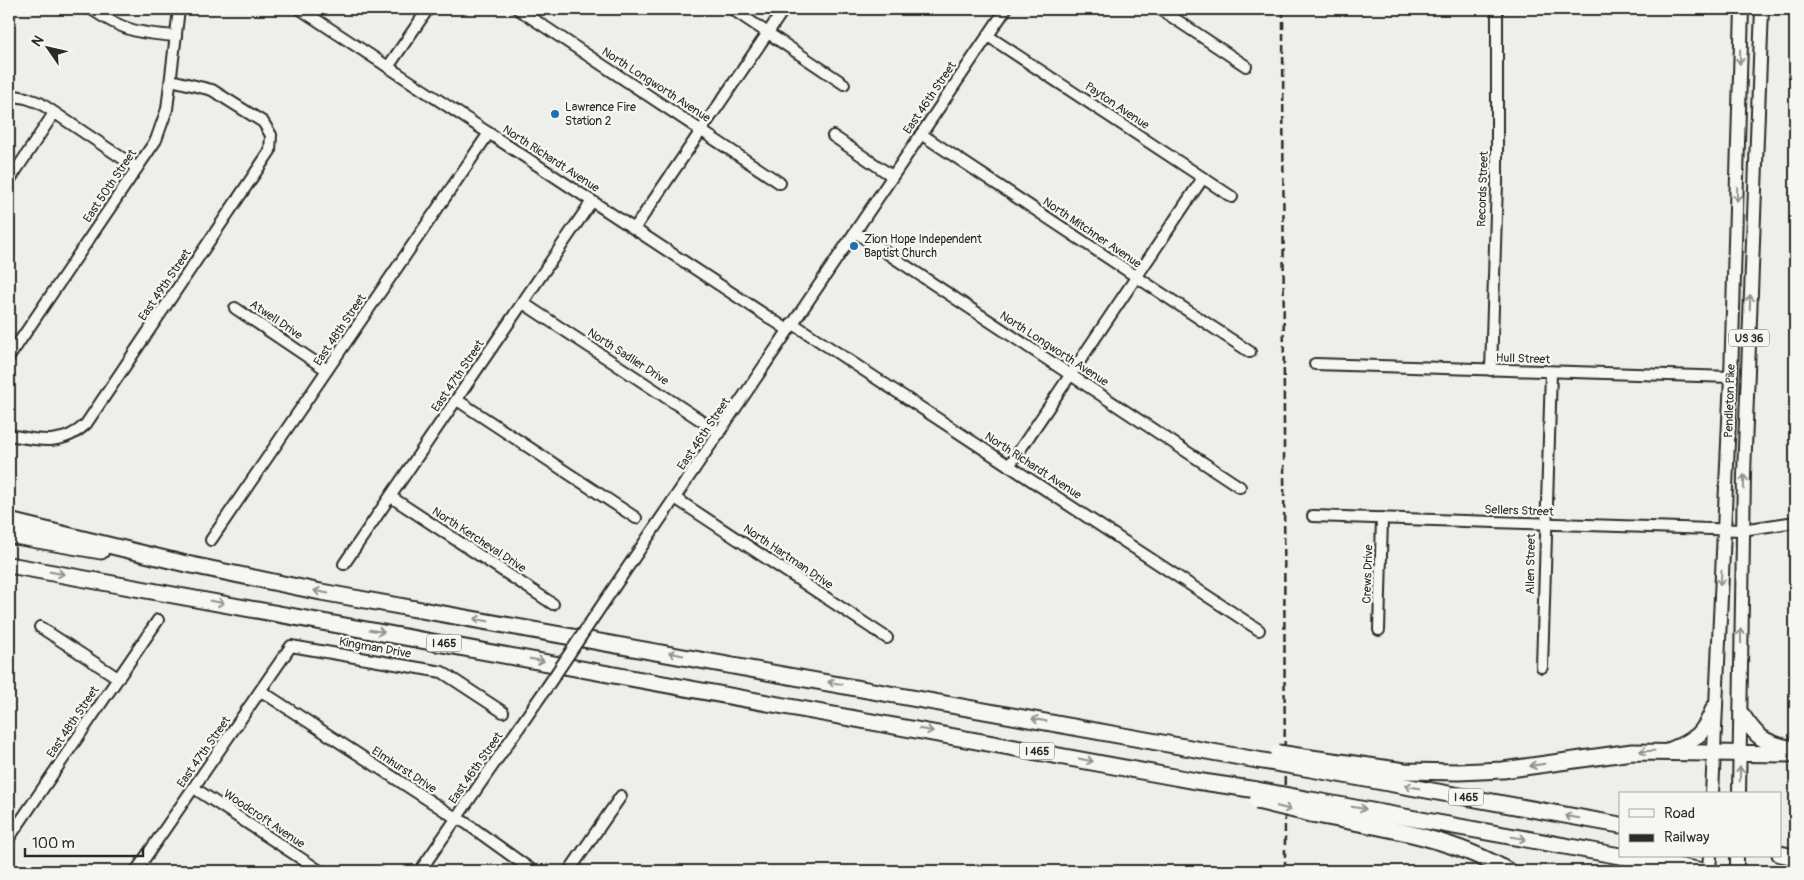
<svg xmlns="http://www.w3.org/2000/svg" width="1804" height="880" font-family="Pangolin,sans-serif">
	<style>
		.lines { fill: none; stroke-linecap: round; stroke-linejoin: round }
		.minor-casing { stroke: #2b2b2b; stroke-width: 14 }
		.major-casing { stroke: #2b2b2b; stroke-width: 16 }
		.highway-casing { stroke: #2b2b2b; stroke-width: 19 }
		.minor { stroke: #f6f6f2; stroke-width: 10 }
		.major { stroke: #f6f6f2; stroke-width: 12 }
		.highway { stroke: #f6f6f2; stroke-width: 15 }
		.rail { stroke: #2b2b2b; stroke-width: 2.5; stroke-dasharray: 8 4; stroke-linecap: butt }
		.minor-bridge-casing { stroke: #2b2b2b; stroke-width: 14; stroke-linecap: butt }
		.highway-bridge-casing { stroke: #2b2b2b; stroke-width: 19; stroke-linecap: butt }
		.minor-bridge { stroke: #f6f6f2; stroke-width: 10 }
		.highway-bridge { stroke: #f6f6f2; stroke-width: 15 }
		.oneway { stroke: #90908e }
		.poi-dot { fill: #1f6fb2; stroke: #f6f6f2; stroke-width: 2 }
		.labels { text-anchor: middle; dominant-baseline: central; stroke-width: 4.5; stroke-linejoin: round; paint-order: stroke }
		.shield { fill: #f6f6f2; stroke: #686867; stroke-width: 1 }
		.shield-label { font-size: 11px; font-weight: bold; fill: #2b2b2b }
		.street-label { font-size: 12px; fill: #2b2b2b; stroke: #f6f6f2 }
		.poi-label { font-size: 12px; fill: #2b2b2b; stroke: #f6f6f2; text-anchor: start }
	</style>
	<rect width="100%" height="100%" fill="#eeeeea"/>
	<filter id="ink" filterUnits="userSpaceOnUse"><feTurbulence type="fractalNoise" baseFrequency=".02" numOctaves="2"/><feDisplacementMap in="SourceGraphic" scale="10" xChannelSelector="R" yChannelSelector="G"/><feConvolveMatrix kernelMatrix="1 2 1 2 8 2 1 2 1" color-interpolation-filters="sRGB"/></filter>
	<g filter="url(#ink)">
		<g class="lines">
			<!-- minor casing -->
			<g class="minor-casing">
				<g id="minor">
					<path d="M91,9c33,22 46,24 85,27"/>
					<path d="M300,9l488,321"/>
					<path d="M518,9l262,174"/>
					<path d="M732,9l112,75"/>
					<path d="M1160,9l86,57"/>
					<path d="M988,36l244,161"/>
					<path d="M388,67l40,-58"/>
					<path d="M9,95l17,3 14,5 97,65"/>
					<path d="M921,134l329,218"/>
					<path d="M833,136l59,40"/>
					<path d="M9,181l45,-68"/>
					<path d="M634,229l150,-220"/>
					<path d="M855,232l385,255"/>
					<path d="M523,303l197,130"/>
					<path d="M235,308l92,62"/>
					<path d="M792,323l467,307"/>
					<path d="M9,357l147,-217 11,-31 12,-100"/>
					<path d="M1315,364l416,13"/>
					<path d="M1491,370l6,-187v-174"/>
					<path d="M457,400l179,118"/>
					<path d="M9,435c29,5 53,12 77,-11l184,-273 1,-16 -8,-13 -51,-32 -41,-10"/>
					<path d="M1009,466l194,-288"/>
					<path d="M391,497l162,107"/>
					<path d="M675,498l212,140"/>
					<path d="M1313,516l429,14 53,-8"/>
					<path d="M211,540l278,-407"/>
					<path d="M344,564l248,-363"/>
					<path d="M596,614l410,-605"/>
					<path d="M40,627l78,51"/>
					<path d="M1379,630l3,-112"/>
					<path d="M1542,667l9,-295"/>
					<path d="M261,691l195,127 10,5 67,48"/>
					<path d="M194,788l126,83"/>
					<path d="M9,838l149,-218"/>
					<path d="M136,871l155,-225 151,26 61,40"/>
					<path d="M420,871l127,-184"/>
					<path d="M569,871l52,-75"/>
				</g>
			</g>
			<!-- major casing -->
			<g class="major-casing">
				<g id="major">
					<path d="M1712,794l19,-417 11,-368"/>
					<path d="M1739,794l5,-320 18,-465"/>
					<path d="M1709,871l1,-15"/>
					<path d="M1737,871v-15"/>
				</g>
			</g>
			<!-- highway casing -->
			<g class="highway-casing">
				<g id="highway">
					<path d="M9,521l173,42 139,29 936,168"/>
					<path d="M9,535l92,16"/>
					<path d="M9,565l1187,216 61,9"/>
					<path d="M1742,715c14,21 21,28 47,33"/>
					<path d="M1671,750c26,-11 33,-16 43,-42"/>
					<path d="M1311,758l94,13 54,1 44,-2 129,-18 163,2"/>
					<path d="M1311,769l309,56"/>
					<path d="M1311,800l309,56"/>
					<path d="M1311,814c67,13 138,22 197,57"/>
					<path d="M1780,854l15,3"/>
					<path d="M1621,856l82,15"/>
				</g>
			</g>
			<!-- minor -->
			<use href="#minor" class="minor"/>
			<!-- major -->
			<use href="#major" class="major"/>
			<!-- highway -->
			<use href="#highway" class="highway"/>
			<!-- rail -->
			<path class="rail" d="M1283,9l2,862"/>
			<!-- minor-bridge casing -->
			<g class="minor-bridge-casing">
				<path id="minor-bridge" d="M547,687l49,-73"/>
			</g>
			<!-- highway-bridge casing -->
			<g class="highway-bridge-casing">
				<g id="highway-bridge">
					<path d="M1278,753l33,5"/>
					<path d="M1257,760l54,9"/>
					<path d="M1257,790l54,10"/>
					<path d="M1257,801l54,13"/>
				</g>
			</g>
			<!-- minor-bridge -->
			<use href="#minor-bridge" class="minor-bridge"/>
			<!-- highway-bridge -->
			<use href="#highway-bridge" class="highway-bridge"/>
		</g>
		<!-- one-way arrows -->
		<defs><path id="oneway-shaft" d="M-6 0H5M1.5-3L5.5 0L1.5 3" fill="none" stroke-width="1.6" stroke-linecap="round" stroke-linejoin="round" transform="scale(1.25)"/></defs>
		<g class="oneway">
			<use href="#oneway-shaft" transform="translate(1740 57) rotate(91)"/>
			<use href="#oneway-shaft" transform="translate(1737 194) rotate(92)"/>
			<use href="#oneway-shaft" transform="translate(1750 302) rotate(-88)"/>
			<use href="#oneway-shaft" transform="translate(1744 482) rotate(-89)"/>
			<use href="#oneway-shaft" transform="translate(57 573) rotate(10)"/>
			<use href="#oneway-shaft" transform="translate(1721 578) rotate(94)"/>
			<use href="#oneway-shaft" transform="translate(321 592) rotate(-169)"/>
			<use href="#oneway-shaft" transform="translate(217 602) rotate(10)"/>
			<use href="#oneway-shaft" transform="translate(481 620) rotate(-170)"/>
			<use href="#oneway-shaft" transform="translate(377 631) rotate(10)"/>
			<use href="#oneway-shaft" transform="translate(1741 636) rotate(-91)"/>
			<use href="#oneway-shaft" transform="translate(676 654) rotate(-169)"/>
			<use href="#oneway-shaft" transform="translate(537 660) rotate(10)"/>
			<use href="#oneway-shaft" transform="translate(835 683) rotate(-170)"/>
			<use href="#oneway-shaft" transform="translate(1039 720) rotate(-170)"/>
			<use href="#oneway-shaft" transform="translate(926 730) rotate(10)"/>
			<use href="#oneway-shaft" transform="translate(1647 751) rotate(178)"/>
			<use href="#oneway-shaft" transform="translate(1086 760) rotate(11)"/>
			<use href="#oneway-shaft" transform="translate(1537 765) rotate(171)"/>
			<use href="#oneway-shaft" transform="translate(1740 774) rotate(-88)"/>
			<use href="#oneway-shaft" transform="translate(1412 787) rotate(-170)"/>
			<use href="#oneway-shaft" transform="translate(1284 808) rotate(13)"/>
			<use href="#oneway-shaft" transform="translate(1359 808) rotate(10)"/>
			<use href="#oneway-shaft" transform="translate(1572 817) rotate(-170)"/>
			<use href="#oneway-shaft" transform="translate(1519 838) rotate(10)"/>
		</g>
	</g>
	<!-- markers -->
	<g class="poi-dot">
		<circle cx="555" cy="114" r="5"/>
		<circle cx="854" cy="246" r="5"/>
	</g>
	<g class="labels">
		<!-- shield labels -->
		<g class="shield">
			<rect x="1729" y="329.5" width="40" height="17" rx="4"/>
			<rect x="426.5" y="634.5" width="35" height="17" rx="4"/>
			<rect x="1019.5" y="742.5" width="35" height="17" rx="4"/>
			<rect x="1448.5" y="788.5" width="35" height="17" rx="4"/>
		</g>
		<g class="shield-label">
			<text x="1749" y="338">US 36</text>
			<text x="444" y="643">I 465</text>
			<text x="1037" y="751">I 465</text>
			<text x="1466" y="797">I 465</text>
		</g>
		<!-- street labels -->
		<g class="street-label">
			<text transform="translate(656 85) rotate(33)">North Longworth Avenue</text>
			<text transform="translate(930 98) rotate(-56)">East 46th Street</text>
			<text transform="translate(1117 106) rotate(34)">Payton Avenue</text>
			<text transform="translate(551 159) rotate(33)">North Richardt Avenue</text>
			<text transform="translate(110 186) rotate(-56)">East 50th Street</text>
			<text transform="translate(1483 189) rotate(-88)">Records Street</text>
			<text transform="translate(1092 233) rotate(34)">North Mitchner Avenue</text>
			<text transform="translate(165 285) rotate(-56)">East 49th Street</text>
			<text transform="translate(276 320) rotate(34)">Atwell Drive</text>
			<text transform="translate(340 330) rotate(-56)">East 48th Street</text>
			<text transform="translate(1054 349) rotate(33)">North Longworth Avenue</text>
			<text transform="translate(628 357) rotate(33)">North Sadlier Drive</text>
			<text transform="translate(1523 359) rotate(2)">Hull Street</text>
			<text transform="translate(458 376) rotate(-56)">East 47th Street</text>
			<text transform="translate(1730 401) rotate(-88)">Pendleton Pike</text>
			<text transform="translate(704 434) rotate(-56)">East 46th Street</text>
			<text transform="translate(1033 466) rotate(33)">North Richardt Avenue</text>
			<text transform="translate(1519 511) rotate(2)">Sellers Street</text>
			<text transform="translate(479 540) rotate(33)">North Kercheval Drive</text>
			<text transform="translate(788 557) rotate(34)">North Hartman Drive</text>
			<text transform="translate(1531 564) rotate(-89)">Allen Street</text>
			<text transform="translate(1368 574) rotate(-88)">Crews Drive</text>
			<text transform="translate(375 648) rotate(10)">Kingman Drive</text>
			<text transform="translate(73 722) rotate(-56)">East 48th Street</text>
			<text transform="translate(204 752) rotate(-55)">East 47th Street</text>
			<text transform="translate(476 768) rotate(-55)">East 46th Street</text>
			<text transform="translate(404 770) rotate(33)">Elmhurst Drive</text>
			<text transform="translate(264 819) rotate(34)">Woodcroft Avenue</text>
		</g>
		<!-- poi labels -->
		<g class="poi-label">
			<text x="565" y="107">Lawrence Fire<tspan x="565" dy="14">Station 2</tspan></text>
			<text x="864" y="239">Zion Hope Independent<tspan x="864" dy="14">Baptist Church</tspan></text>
		</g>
	</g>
	<!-- margin -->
	<rect width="1804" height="880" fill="none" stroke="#f6f6f2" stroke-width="30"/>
	<rect x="15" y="15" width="1774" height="850" fill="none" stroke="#2b2b2b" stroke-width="2" filter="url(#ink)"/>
	<!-- legend -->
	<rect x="1619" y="792" width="162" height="65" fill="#f6f6f2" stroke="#a5a5a2"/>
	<rect x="1629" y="809" width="25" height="8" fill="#f6f6f2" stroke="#a5a5a2"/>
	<text x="1664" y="818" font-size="15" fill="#2b2b2b">Road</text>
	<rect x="1629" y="834" width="25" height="8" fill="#2b2b2b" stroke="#a5a5a2"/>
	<text x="1664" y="842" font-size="15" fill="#2b2b2b">Railway</text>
	<!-- north arrow -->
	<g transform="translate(48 48) rotate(304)" stroke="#f6f6f2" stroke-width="4" paint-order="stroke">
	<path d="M0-4L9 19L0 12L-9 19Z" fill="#2b2b2b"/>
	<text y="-8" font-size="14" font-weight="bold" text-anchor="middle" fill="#2b2b2b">N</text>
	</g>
	<!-- scale -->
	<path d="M25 848v8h118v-8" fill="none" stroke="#2b2b2b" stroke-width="2.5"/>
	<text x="32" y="848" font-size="15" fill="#2b2b2b" stroke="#f6f6f2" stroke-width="4" paint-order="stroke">100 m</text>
</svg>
